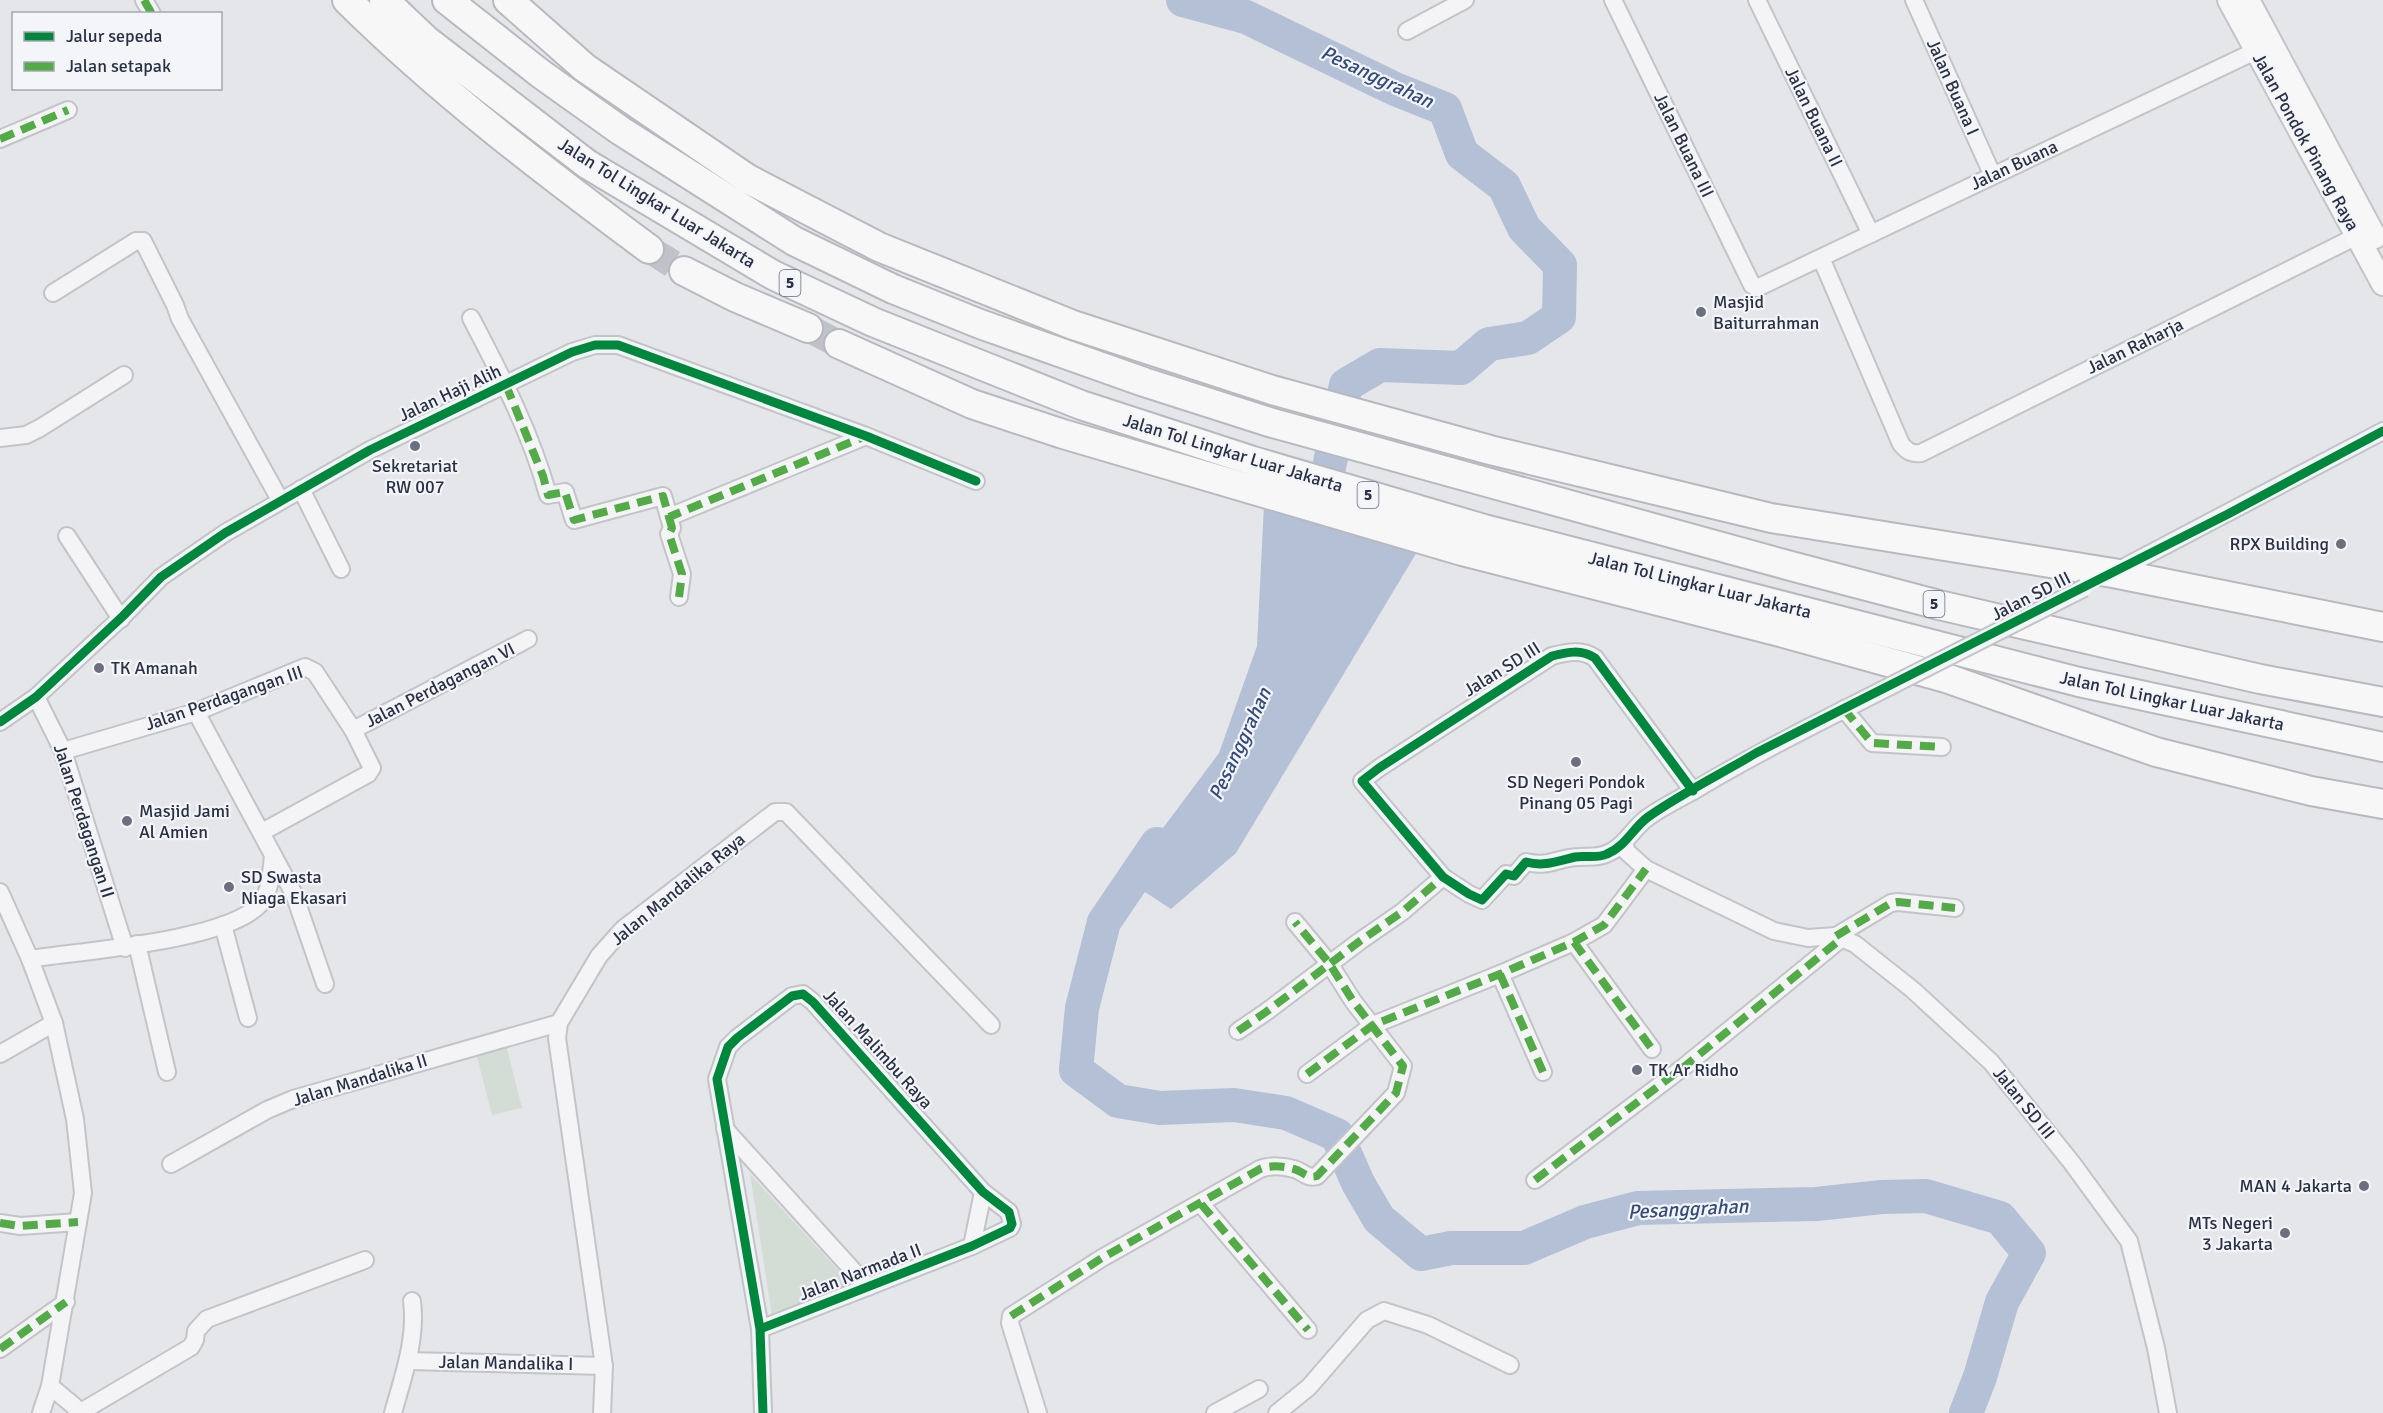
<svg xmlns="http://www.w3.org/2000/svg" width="2383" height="1413" font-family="Signika,sans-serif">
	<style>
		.green { fill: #d4ddd5 }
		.water { fill: #b3c0d5 }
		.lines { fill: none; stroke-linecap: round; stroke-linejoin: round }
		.river { stroke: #b3c0d5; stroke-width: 34 }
		.highway-tunnel { stroke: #c0c2c9; stroke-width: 28; stroke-dasharray: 28 14; stroke-linecap: butt }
		.street-casing { stroke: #c3c4c8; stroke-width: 20 }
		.secondary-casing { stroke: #c3c4c8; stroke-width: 26 }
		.highway-casing { stroke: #b7b9bf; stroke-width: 32 }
		.street { stroke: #f4f4f6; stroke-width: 16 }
		.secondary { stroke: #f7f7f8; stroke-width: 22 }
		.highway { stroke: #f7f7f8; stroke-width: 28 }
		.street-bridge-casing { stroke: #c3c4c8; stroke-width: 20; stroke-linecap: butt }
		.street-bridge { stroke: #f4f4f6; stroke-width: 16 }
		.quiet { stroke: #53ab47; stroke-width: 8; stroke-dasharray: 15 8; stroke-linecap: butt }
		.cycleway-casing { stroke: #f3f5f9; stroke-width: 13 }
		.cycleway { stroke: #00873e; stroke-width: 9 }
		.poi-dot { fill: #6b707f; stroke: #f3f5f9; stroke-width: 2 }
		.labels { text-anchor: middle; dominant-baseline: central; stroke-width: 4.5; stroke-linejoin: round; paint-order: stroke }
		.shield { fill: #f3f5f9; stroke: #666c7b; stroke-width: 1.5 }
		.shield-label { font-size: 16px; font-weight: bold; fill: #2a3145 }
		.street-label { font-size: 18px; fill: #2a3145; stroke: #f3f5f9 }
		.poi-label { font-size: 18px; fill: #2a3145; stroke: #f3f5f9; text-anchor: start }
		.water-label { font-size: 20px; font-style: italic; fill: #324b7a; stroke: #f3f5f9 }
	</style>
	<rect width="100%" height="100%" fill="#e5e6ea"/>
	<!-- green -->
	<g class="green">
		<path d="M506,1045l16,63 -30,7 -16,-62z"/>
		<path d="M750,1174l100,109 -78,33z"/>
	</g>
	<!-- water -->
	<path class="water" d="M1264,505l153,47 -181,301 -65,56 -46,-30 94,-126 38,-107z"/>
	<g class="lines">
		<!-- river -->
		<g class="river">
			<path d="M1183,0l63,17 149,72 50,20 17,45 42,32 20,42 36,37 -1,52 -31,21 -39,6 -28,24 -81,-3 -34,20 -27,131"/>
			<path d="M1157,844l-53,78 -22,86 -6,62 42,31 42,7 74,-3 52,8 51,22 21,48 21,36 42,35 30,-6h73l61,-26 53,-14 178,-4 66,-7 44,-1 74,22 29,35 -27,49 -22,75 -14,36"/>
		</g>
		<!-- highway-tunnel -->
		<g class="highway-tunnel">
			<path d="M649,249l35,22"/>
			<path d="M808,328l31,16"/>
		</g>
		<!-- street casing -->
		<g class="street-casing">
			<g id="street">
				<path d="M144,0l8,14"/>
				<path d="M1613,0l139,285 5,3 509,-242"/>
				<path d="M1757,0l114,234"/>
				<path d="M1914,0l78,174"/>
				<path d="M1407,31l58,-31"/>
				<path d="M0,139l68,-29"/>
				<path d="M1821,258l80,186c7,8 10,10 20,9l444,-221"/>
				<path d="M53,293l83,-52h7l32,64 5,14 100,181"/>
				<path d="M471,318c30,57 60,115 77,177l17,-3 9,28 89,-24 6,21 197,-81"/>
				<path d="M0,438l26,-3 14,-7 84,-53"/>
				<path d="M301,489l40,80"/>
				<path d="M669,517l3,11 -3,6 13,40 -3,23"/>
				<path d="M67,536l54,83"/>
				<path d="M2113,573l270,-142"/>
				<path d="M36,697l27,54 62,197"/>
				<path d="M1844,709l28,34 70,4"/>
				<path d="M196,712l98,182 31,90"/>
				<path d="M0,722l36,-25 87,-81 38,-39 64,-44 145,-83 202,-98 23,-7h23l248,91 110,45"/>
				<path d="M353,730l175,-91"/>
				<path d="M63,751l133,-39 109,-45 10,5 38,58 19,38 -4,6 -106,58"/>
				<path d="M1693,791l-98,-133c-14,-9 -27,-6 -43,-2l-173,112 -17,13 81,96 26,17 13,6 24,-26 8,2 12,-14c23,6 33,-5 53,-5 10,-1 18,1 27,-3 19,-7 26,-25 41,-36 15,-11 32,-19 48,-28 51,-31 104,-58 158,-85"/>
				<path d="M1625,843l1,8 20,18 128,62 34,7 28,-2 19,8 58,46 78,72 81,101 57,78 27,107 12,65"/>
				<path d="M0,892l30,67 24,64 21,96 8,74 -33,193 -9,27"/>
				<path d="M223,925l25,93"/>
				<path d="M1836,936l55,-33 7,-1 57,6"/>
				<path d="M1574,942l78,107"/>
				<path d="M137,944l30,128"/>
				<path d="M30,959c50,-8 198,-18 230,-55 11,-12 11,-33 13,-48"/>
				<path d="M1500,974l43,98"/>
				<path d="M1238,1031l28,-19 94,-71 42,-29 41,-35"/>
				<path d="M0,1054l54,-31"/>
				<path d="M1307,1074l66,-49 127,-51 74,-32 30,-17 42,-56"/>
				<path d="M725,1129l143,158"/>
				<path d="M171,1164l96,-54 26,-11 266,-76"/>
				<path d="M1535,1180l150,-114 157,-128"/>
				<path d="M1201,1204l107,126"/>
				<path d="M0,1223l20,3 58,-4"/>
				<path d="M972,1246l11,-54"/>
				<path d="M760,1329l212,-83 38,-18 2,-4 -3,-12 -26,-20 -170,-190 -10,-8 -11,2 -55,42 -9,9 -11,32 43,250 3,84"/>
				<path d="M0,1349l66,-47"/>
				<path d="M408,1361l196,5"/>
				<path d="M50,1386l24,20 5,7 112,-66 4,-7 1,-9 11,-12 158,-59"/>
				<path d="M393,1413c10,-36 24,-75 19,-112"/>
				<path d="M602,1413l2,-47 -47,-328 2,-15 40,-67 24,-27 152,-117h11l205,213"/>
				<path d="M1038,1413l-28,-90 1,-7 91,-58 158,-89c9,-4 24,-3 34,0 9,2 12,10 23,7l79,-83 7,-27 -50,-65 -24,-38 -34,-41"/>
				<path d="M1215,1413l44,-24"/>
				<path d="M1277,1413l32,-26 58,-67 17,-9 44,14 82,40"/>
			</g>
		</g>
		<!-- secondary casing -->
		<g class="secondary-casing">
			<g id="secondary">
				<path d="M2229,0l154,284"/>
				<path d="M2248,0l127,237"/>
			</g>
		</g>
		<!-- highway casing -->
		<g class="highway-casing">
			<g id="highway">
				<path d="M347,0c93,92 197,171 302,249"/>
				<path d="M384,0l42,40 161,124 186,111 100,47 208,83 172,56 231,68 595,153 304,65"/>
				<path d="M447,0l94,74 80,57 173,110 99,48 87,35 164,58 125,40 518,143 152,40 321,74 123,23"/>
				<path d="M508,0l77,68 163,111 131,68 194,78 199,65 218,60 281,68 342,55 270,54"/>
				<path d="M684,271l51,26 73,31"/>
				<path d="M839,344l133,60 91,30 399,117 318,81 166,46 210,74 155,39 72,13"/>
			</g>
		</g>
		<!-- street -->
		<use href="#street" class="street"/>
		<!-- secondary -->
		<use href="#secondary" class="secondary"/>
		<!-- highway -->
		<use href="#highway" class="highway"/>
		<!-- street-bridge casing -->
		<g class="street-bridge-casing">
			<path id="street-bridge" d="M1853,705l231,-117"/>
		</g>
		<!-- street-bridge -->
		<use href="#street-bridge" class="street-bridge"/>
		<!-- quiet -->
		<g class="quiet">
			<path d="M144,0l8,14"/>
			<path d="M0,139l68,-29"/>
			<path d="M506,385l37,91 5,19 17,-3 9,28 89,-24 6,21 197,-81"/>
			<path d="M669,517l3,11 -3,6 13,40 -3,23"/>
			<path d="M1844,709l28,34 70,4"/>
			<path d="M1836,936l55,-33 7,-1 57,6"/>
			<path d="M1574,942l78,107"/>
			<path d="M1500,974l43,98"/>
			<path d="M1238,1031l28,-19 94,-71 42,-29 41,-35"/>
			<path d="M1307,1074l66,-49 127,-51 74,-32 30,-17 42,-56"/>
			<path d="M1535,1180l150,-114 157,-128"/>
			<path d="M1201,1204l107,126"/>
			<path d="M0,1223l20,3 58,-4"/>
			<path d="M1011,1316l91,-58 158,-89c9,-4 24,-3 34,0 9,2 12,10 23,7l79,-83 7,-27 -50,-65 -24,-38 -34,-41"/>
			<path d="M0,1349l66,-47"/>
		</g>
		<!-- cycleway casing -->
		<g class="cycleway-casing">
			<g id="cycleway">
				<path d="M0,722l36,-25 87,-81 38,-39 64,-44 145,-83 202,-98 23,-7h23l248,91 110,45"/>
				<path d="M1693,791l-98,-133c-14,-9 -27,-6 -43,-2l-173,112 -17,13 81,96 26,17 13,6 24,-26 8,2 12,-14c18,5 32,-1 49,-5 11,-2 21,2 32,-3 19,-8 26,-26 41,-37 34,-24 73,-43 108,-64l472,-239 155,-83"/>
				<path d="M760,1329l212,-83 38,-18 2,-4 -3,-12 -26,-20 -170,-190 -10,-8 -11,2 -55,42 -9,9 -11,32 43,250 3,84"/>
			</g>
		</g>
		<!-- cycleway -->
		<use href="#cycleway" class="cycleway"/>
	</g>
	<!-- markers -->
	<g class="poi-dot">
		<circle cx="1701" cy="312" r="6"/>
		<circle cx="415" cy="446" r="6"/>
		<circle cx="2341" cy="544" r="6"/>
		<circle cx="99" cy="668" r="6"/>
		<circle cx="1576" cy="762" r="6"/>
		<circle cx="127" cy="821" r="6"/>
		<circle cx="229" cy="887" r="6"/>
		<circle cx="1637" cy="1070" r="6"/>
		<circle cx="2364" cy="1186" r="6"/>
		<circle cx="2285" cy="1233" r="6"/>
	</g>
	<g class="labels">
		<!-- shield labels -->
		<g class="shield">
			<rect x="779.5" y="270" width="21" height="26" rx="4.5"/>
			<rect x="1357.5" y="482" width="21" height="26" rx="4.5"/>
			<rect x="1923.5" y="591" width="21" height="26" rx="4.5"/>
		</g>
		<g class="shield-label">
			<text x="790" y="283">5</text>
			<text x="1368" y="495">5</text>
			<text x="1934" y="604">5</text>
		</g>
		<!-- street labels -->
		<g class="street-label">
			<text transform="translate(1953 87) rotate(66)">Jalan Buana I</text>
			<text transform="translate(1814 117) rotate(64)">Jalan Buana II</text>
			<text transform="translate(2306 142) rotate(61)">Jalan Pondok Pinang Raya</text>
			<text transform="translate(1684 145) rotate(64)">Jalan Buana III</text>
			<text transform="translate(2014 165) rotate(-25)">Jalan Buana</text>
			<text transform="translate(657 203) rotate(32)">Jalan Tol Lingkar Luar Jakarta</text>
			<text transform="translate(2135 346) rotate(-26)">Jalan Raharja</text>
			<text transform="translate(450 393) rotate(-25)">Jalan Haji Alih</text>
			<text transform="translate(1233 453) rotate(17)">Jalan Tol Lingkar Luar Jakarta</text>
			<text transform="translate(1700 585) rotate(14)">Jalan Tol Lingkar Luar Jakarta</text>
			<text transform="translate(2031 596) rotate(-27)">Jalan SD III</text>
			<text transform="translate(1502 669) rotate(-32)">Jalan SD III</text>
			<text transform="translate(440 685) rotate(-27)">Jalan Perdagangan VI</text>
			<text transform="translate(224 698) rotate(-19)">Jalan Perdagangan III</text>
			<text transform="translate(2172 701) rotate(12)">Jalan Tol Lingkar Luar Jakarta</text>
			<text transform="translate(84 821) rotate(72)">Jalan Perdagangan II</text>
			<text transform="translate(678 889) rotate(-39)">Jalan Mandalika Raya</text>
			<text transform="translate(878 1049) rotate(48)">Jalan Malimbu Raya</text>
			<text transform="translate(360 1080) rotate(-17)">Jalan Mandalika II</text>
			<text transform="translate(2024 1103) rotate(51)">Jalan SD III</text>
			<text transform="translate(860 1272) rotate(-21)">Jalan Narmada II</text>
			<text transform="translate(506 1363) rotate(1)">Jalan Mandalika I</text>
		</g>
		<!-- poi labels -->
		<g class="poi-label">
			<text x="1713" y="302">Masjid<tspan x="1713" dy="21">Baiturrahman</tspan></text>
			<text x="415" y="466" text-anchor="middle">Sekretariat<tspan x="415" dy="21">RW 007</tspan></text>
			<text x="2329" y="544" text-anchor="end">RPX Building</text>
			<text x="111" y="668">TK Amanah</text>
			<text x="1576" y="782" text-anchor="middle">SD Negeri Pondok<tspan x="1576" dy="21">Pinang 05 Pagi</tspan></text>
			<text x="139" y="811">Masjid Jami<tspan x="139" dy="21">Al Amien</tspan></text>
			<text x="241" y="877">SD Swasta<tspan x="241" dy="21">Niaga Ekasari</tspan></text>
			<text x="1649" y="1070">TK Ar Ridho</text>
			<text x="2352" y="1186" text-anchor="end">MAN 4 Jakarta</text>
			<text x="2273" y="1223" text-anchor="end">MTs Negeri<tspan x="2273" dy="21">3 Jakarta</tspan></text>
		</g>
		<!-- water labels -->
		<g class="water-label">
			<text transform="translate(1377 77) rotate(25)">Pesanggrahan</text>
			<text transform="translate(1240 744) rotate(-65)">Pesanggrahan</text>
			<text transform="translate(1688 1209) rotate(-3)">Pesanggrahan</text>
		</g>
	</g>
	<!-- legend -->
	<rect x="12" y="12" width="210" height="78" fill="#f3f5f9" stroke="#a3a7b1" stroke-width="1.5"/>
	<rect x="24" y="32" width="30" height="9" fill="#00873e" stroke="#a3a7b1" stroke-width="1.5"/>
	<text x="66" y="42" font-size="18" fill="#2a3145">Jalur sepeda</text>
	<rect x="24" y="62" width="30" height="9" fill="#53ab47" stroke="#a3a7b1" stroke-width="1.5"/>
	<text x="66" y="72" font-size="18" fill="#2a3145">Jalan setapak</text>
</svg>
